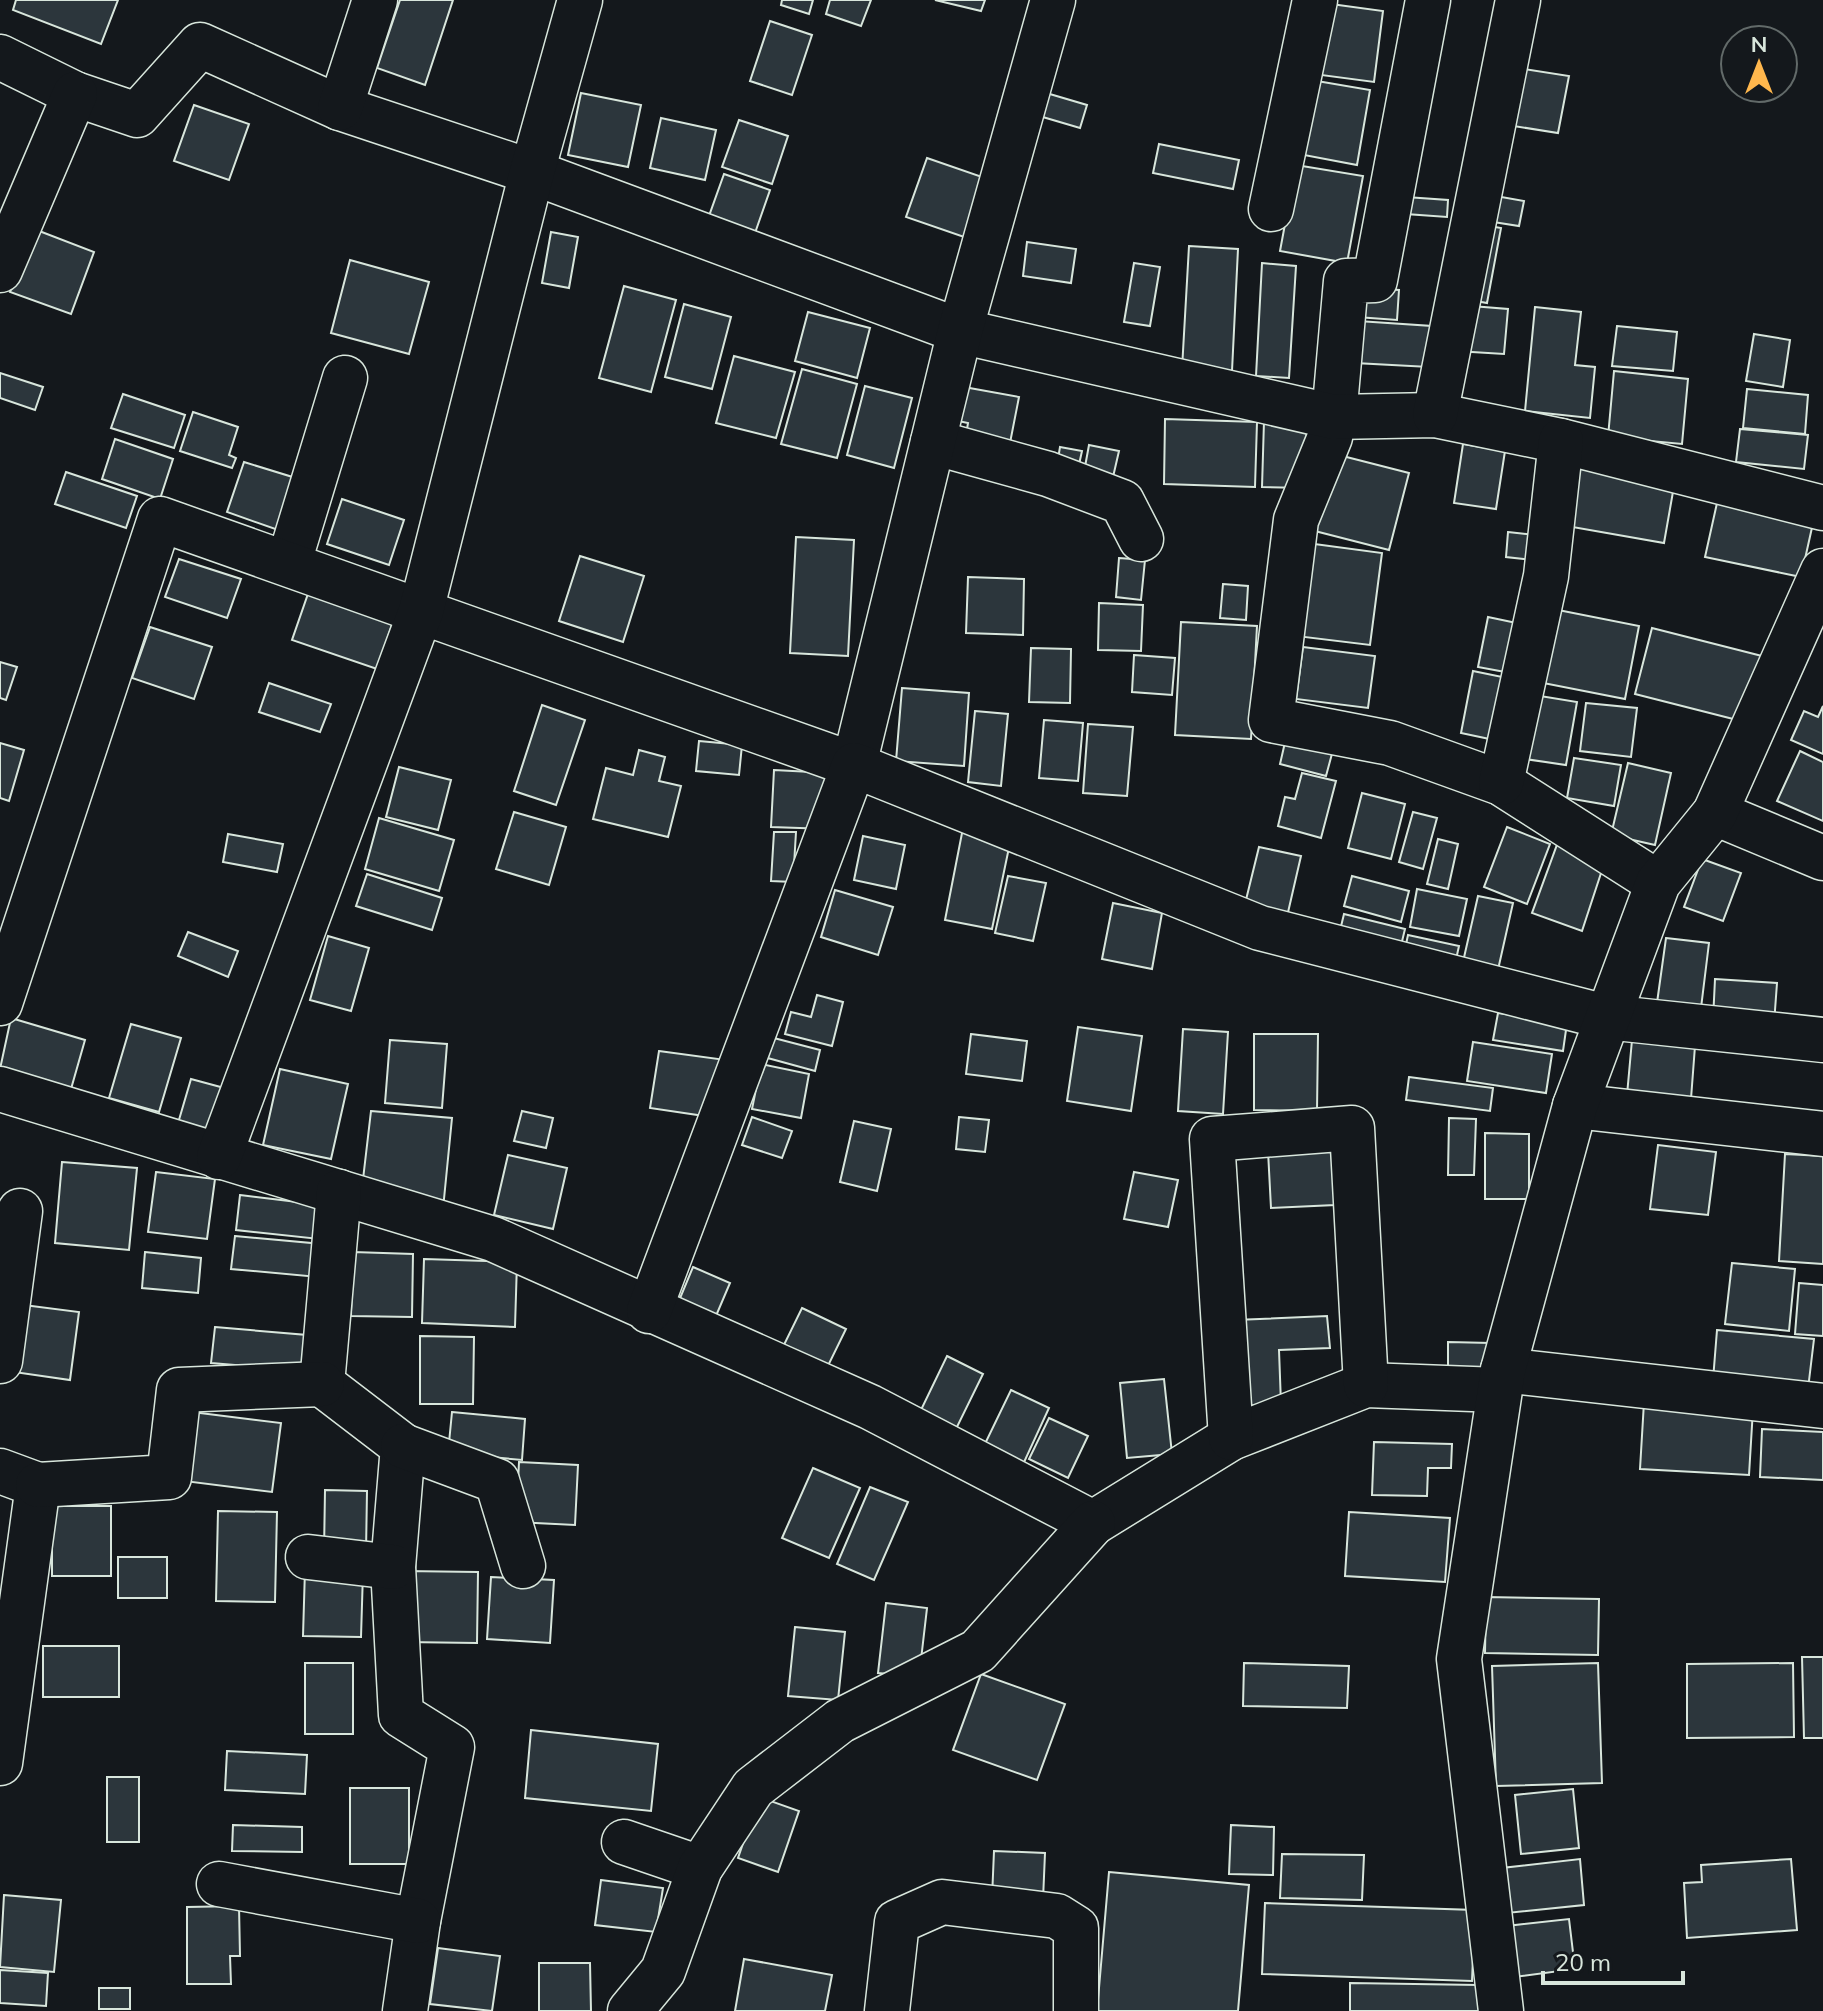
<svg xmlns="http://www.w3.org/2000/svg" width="1823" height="2011" font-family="Mulish,sans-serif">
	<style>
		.building { fill: #2c363c; stroke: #d8e6dc; stroke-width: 2 }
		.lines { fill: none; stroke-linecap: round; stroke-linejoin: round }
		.minor-casing { stroke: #d8e6dc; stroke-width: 47 }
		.minor { stroke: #14181c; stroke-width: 44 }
	</style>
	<rect width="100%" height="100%" fill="#14181c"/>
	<!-- building -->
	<g class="building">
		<path d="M16,0h102l-17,44 -88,-34z"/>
		<path d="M400,0h53l-28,85 -48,-17z"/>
		<path d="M782,0h31l-4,14 -28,-9z"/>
		<path d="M830,0h41l-10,26 -35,-12z"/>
		<path d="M935,0h50l-4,11z"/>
		<path d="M1331,4l52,7 -9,71 -53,-7z"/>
		<path d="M770,21l42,14 -20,60 -42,-14z"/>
		<path d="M1512,67l57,9 -11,57 -57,-9z"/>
		<path d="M1317,81l53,9 -13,75 -53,-10z"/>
		<path d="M1043,92l44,13 -7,23 -44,-13z"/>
		<path d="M581,93l60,12 -13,62 -60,-12z"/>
		<path d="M194,105l55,19 -20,56 -55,-19z"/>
		<path d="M661,118l55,12 -11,50 -55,-12z"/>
		<path d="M739,120l49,16 -16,48 -50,-17z"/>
		<path d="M1159,144l80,16 -6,29 -80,-16z"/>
		<path d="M927,158l61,21 -21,59 -61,-21z"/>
		<path d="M1296,165l67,11 -16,87 -67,-12z"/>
		<path d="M724,174l46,16 -15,43 -46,-17z"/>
		<path d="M1479,193l45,8 -5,25 -45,-7z"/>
		<path d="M1406,197l42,3 -1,17 -41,-3z"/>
		<path d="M1473,223l28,5 -14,75 -28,-5z"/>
		<path d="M34,229l60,23 -23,62 -61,-22z"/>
		<path d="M551,232l27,5 -9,51 -27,-5z"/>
		<path d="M1027,242l49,7 -5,34 -48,-7z"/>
		<path d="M1189,246l49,3 -6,122 -50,-2z"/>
		<path d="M350,260l79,22 -20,72 -78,-21z"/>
		<path d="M1134,263l26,4 -10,59 -26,-4z"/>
		<path d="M1262,263l34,3 -7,112 -33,-2z"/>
		<path d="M624,286l52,14 -25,92 -52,-14z"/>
		<path d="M1359,287l40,3 -2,30 -40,-3z"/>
		<path d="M684,304l47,13 -19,72 -47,-12z"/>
		<path d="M1459,305l49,4 -4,45 -48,-3z"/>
		<path d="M1535,307l46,5 -6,53 20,2 -5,51 -65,-7z"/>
		<path d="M808,312l62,16 -13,50 -62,-17z"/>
		<path d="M1358,321l74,5 -3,41 -74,-4z"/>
		<path d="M1617,326l60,6 -4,39 -61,-5z"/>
		<path d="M1754,334l36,6 -7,47 -37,-6z"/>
		<path d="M734,356l61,16 -19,66 -60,-15z"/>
		<path d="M802,369l55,15 -20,74 -56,-14z"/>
		<path d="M1614,371l74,8 -6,65 -74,-7z"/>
		<path d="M0,373l43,14 -8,23 -35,-12z"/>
		<path d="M865,386l47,12 -18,70 -47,-13z"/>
		<path d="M964,387l55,10 -10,51 -44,-7 3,-18 -10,-2z"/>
		<path d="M1747,389l61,6 -3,39 -62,-6z"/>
		<path d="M123,394l62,21 -11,33 -63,-20z"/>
		<path d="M193,412l45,15 -9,28 7,3 -4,10 -52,-17z"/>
		<path d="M1165,419l92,3 -2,65 -91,-3z"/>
		<path d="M1264,421h43l-2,67 -43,-1z"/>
		<path d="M1740,429l68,6 -4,34 -68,-7z"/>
		<path d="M115,439l58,20 -13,40 -58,-20z"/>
		<path d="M1463,444l42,7 -9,58 -42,-6z"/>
		<path d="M1089,445l30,6 -6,26 -29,-5z"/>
		<path d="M1060,447l22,4 -4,18 -21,-4z"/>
		<path d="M1327,452l82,21 -20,77 -82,-21z"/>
		<path d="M244,462l55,17 -18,52 -54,-19z"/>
		<path d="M1571,467l103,19 -10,57 -103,-18z"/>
		<path d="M66,472l71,24 -11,32 -71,-24z"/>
		<path d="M342,499l62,21 -15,45 -62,-21z"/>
		<path d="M1717,503l96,20 -12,54 -96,-20z"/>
		<path d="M1508,532l36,4 -3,25 -35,-4z"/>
		<path d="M796,537l58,3 -6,116 -58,-3z"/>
		<path d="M1307,543l75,10 -12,92 -74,-9z"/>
		<path d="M580,556l64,20 -21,66 -64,-21z"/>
		<path d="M1119,558l26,2 -4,40 -25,-3z"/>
		<path d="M179,559l62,20 -14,39 -62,-21z"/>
		<path d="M968,577l56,2 -1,56 -57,-2z"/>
		<path d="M1223,584l25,2 -2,34 -26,-2z"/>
		<path d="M310,588l85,28 -18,53 -85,-29z"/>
		<path d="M1099,603l44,2 -2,46 -43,-1z"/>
		<path d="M1548,608l91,18 -14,73 -92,-18z"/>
		<path d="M1488,617l38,8 -10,49 -38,-7z"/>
		<path d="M1181,622l76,4 -6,113 -76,-4z"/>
		<path d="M150,627l62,20 -18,52 -62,-21z"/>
		<path d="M1652,628l110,28 -17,66 -110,-28z"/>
		<path d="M1303,647l72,9 -7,52 -72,-9z"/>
		<path d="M1031,648l40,1 -1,54 -41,-1z"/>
		<path d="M1134,655l41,3 -3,37 -40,-3z"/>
		<path d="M0,662l17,5 -11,33 -6,-2z"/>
		<path d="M1473,671l39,8 -13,62 -38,-8z"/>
		<path d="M269,683l62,21 -11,28 -61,-20z"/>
		<path d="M902,688l67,5 -5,73 -68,-5z"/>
		<path d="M1528,694l49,8 -11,63 -48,-7z"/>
		<path d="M1586,703l51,5 -6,49 -51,-6z"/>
		<path d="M542,705l43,15 -29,85 -42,-14z"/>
		<path d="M1823,706v48l-32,-14 13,-29 14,6z"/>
		<path d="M975,711l33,3 -7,72 -33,-4z"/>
		<path d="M1044,720l39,3 -5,58 -39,-3z"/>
		<path d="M1088,724l45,3 -6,69 -44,-3z"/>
		<path d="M1286,738l47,12 -7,26 -46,-12z"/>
		<path d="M699,741l43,4 -3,30 -43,-4z"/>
		<path d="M0,743l24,7 -15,51 -9,-3z"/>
		<path d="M639,750l26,7 -6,24 22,5 -13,51 -75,-18 13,-51 27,7z"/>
		<path d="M1800,751l23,11v59l-46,-20z"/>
		<path d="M1574,758l47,7 -7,41 -47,-8z"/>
		<path d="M1628,763l43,10 -16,72 -44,-10z"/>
		<path d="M399,767l52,13 -13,50 -52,-13z"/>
		<path d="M774,770l56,3 -2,56 -57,-2z"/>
		<path d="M1302,773l34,8 -15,57 -43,-12 7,-29 10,2z"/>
		<path d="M1362,793l43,11 -14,55 -43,-11z"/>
		<path d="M514,812l52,15 -17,58 -53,-16z"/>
		<path d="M1413,812l24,6 -14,51 -24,-7z"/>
		<path d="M379,818l75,22 -15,51 -74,-22z"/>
		<path d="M1507,827l43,17 -23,60 -43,-17z"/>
		<path d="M963,828l48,10 -19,91 -47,-9z"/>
		<path d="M774,832h22l-3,50 -22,-1z"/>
		<path d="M228,834l55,10 -6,28 -54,-10z"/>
		<path d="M863,836l42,9 -9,44 -42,-9z"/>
		<path d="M1438,839l20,5 -10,45 -21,-5z"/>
		<path d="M1558,842l46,22 -22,67 -50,-18z"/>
		<path d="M1259,847l42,9 -15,65 -43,-9z"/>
		<path d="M1702,859l39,14 -18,48 -39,-14z"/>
		<path d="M367,874l75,24 -10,32 -76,-24z"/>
		<path d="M1008,876l38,7 -13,58 -38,-8z"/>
		<path d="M1352,876l57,15 -8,31 -57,-16z"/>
		<path d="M1417,889l50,10 -8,37 -49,-9z"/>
		<path d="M835,890l58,17 -15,48 -57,-18z"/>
		<path d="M1478,896l35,7 -18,80 -35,-8z"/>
		<path d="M1113,903l49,10 -10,56 -50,-10z"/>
		<path d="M1344,914l61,15 -8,33 -61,-15z"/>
		<path d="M188,932l50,19 -10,26 -50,-21z"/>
		<path d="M1408,935l51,11 -6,27 -51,-10z"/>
		<path d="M328,936l41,12 -18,63 -41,-11z"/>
		<path d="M1666,938l43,5 -9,73 -44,-6z"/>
		<path d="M1715,979l62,4 -3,41 -61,-4z"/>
		<path d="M817,995l26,7 -11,44 -47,-12 6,-22 20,5z"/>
		<path d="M1498,1013l69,10 -4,28 -70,-11z"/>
		<path d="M11,1018l74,22 -14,49 -71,-20z"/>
		<path d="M131,1024l50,14 -22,74 -50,-14z"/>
		<path d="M1078,1027l64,9 -11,75 -64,-10z"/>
		<path d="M1183,1029l45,3 -5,82 -45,-3z"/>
		<path d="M971,1034l56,7 -5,40 -56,-7z"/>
		<path d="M1254,1034h64l-1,77 -63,-1z"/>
		<path d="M770,1037l50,13 -5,21 -51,-14z"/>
		<path d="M390,1040l57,4 -5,64 -57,-5z"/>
		<path d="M1632,1040l63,6 -5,66 -64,-6z"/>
		<path d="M1473,1042l79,12 -6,39 -79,-12z"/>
		<path d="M659,1051l67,9 -8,58 -68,-10z"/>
		<path d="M761,1064l48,10 -8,44 -49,-9z"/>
		<path d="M280,1069l68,15 -17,75 -68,-14z"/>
		<path d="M1409,1077l84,11 -3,23 -84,-11z"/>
		<path d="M191,1079l37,10 -15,52 -37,-11z"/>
		<path d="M371,1111l81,7 -9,91 -81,-21z"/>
		<path d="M522,1111l31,7 -7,30 -32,-7z"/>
		<path d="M752,1117l40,14 -10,27 -40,-13z"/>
		<path d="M959,1117l30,3 -4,32 -29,-3z"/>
		<path d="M1449,1118l27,1 -2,56h-26z"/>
		<path d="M854,1121l37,8 -14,62 -37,-9z"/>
		<path d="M1485,1133l44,1v65h-44z"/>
		<path d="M1658,1145l58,7 -8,63 -58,-6z"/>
		<path d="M1331,1148l4,57 -64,3 -3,-57z"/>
		<path d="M1785,1154l38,2v108l-44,-3z"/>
		<path d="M508,1155l59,13 -14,61 -59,-14z"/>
		<path d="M62,1162l75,6 -8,82 -74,-7z"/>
		<path d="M156,1172l59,7 -8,60 -59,-7z"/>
		<path d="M1134,1172l44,8 -10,47 -44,-8z"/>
		<path d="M240,1195l82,10 -3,34 -83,-9z"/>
		<path d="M235,1236l87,8 -4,33 -87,-8z"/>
		<path d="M145,1252l56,6 -3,35 -56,-5z"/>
		<path d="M353,1252l60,2 -1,63 -61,-1z"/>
		<path d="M424,1259l93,3 -2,65 -93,-4z"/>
		<path d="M1732,1263l63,6 -6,62 -64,-7z"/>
		<path d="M693,1267l37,16 -20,47 -37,-15z"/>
		<path d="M1799,1283l24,2v51l-28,-2z"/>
		<path d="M16,1304l63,8 -9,68 -63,-9z"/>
		<path d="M802,1308l44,21 -24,49 -44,-21z"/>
		<path d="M1327,1316l3,32 -51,2 2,54 -41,2 -5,-86z"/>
		<path d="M215,1327l92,8 -3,36 -93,-8z"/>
		<path d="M1717,1330l97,9 -6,50 -95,-9z"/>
		<path d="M420,1336l54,1 -1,67h-53z"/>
		<path d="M1448,1342l43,1v36l-43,-1z"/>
		<path d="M947,1356l36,18 -28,57 -36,-17z"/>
		<path d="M1164,1379l8,75 -45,4 -7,-75z"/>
		<path d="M1011,1390l38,18 -29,63 -39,-19z"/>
		<path d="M1644,1402l109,7 -4,66 -109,-6z"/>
		<path d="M184,1411l97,12 -9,69 -96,-12z"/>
		<path d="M452,1412l73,7 -3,41 -74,-7z"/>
		<path d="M1049,1418l39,18 -20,42 -39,-19z"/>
		<path d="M1762,1429l61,3v48l-63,-3z"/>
		<path d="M1374,1442l78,2 -1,24h-23l-1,28 -55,-1z"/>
		<path d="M519,1462l59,3 -3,60 -59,-3z"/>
		<path d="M813,1468l47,20 -31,70 -47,-20z"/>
		<path d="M870,1487l38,15 -34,78 -37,-16z"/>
		<path d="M325,1490l42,1 -1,61h-42z"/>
		<rect x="52" y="1506" width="59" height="70"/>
		<path d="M218,1511l59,1 -2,90 -59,-1z"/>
		<path d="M1349,1512l101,6 -5,64 -100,-6z"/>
		<rect x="118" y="1557" width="49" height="41"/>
		<path d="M305,1569l58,3 -2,65 -58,-1z"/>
		<path d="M404,1571l74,1 -1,71 -73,-1z"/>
		<path d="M491,1577l63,3 -4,63 -63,-4z"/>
		<path d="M1486,1597l113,2 -1,56 -113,-2z"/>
		<path d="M886,1603l41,5 -8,69 -41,-4z"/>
		<path d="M795,1627l50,5 -7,68 -50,-4z"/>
		<rect x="43" y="1646" width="76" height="51"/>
		<path d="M1802,1657h21v81h-19z"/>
		<rect x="305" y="1663" width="48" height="71"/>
		<path d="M1244,1663l105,3 -2,42 -104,-2z"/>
		<path d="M1598,1663l4,120 -106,3 -4,-120z"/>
		<path d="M1793,1663l1,74 -107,1v-74z"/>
		<path d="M981,1674l84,30 -28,76 -84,-30z"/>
		<path d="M531,1730l127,14 -7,67 -126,-13z"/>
		<path d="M227,1751l80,4 -2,39 -80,-4z"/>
		<rect x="107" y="1777" width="32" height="65"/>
		<rect x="350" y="1788" width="59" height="76"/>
		<path d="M1573,1789l6,59 -58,6 -6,-59z"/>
		<path d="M759,1797l40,14 -21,61 -40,-14z"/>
		<path d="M233,1825l69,2v25l-70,-1z"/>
		<path d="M1231,1825l43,2 -1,48 -44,-1z"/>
		<path d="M994,1851l51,2 -2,47 -51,-2z"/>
		<path d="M1282,1854l82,1 -2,45 -82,-2z"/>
		<path d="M1580,1859l4,46 -77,8 -5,-45z"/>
		<path d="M1791,1859l6,71 -110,8 -3,-55 18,-1 -1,-17z"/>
		<path d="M1109,1872l140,13 -11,126h-141z"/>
		<path d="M601,1880l62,8 -7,44 -61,-7z"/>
		<path d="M4,1895l57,5 -7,72 -54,-5z"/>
		<path d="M1265,1903l210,7 -3,71 -210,-7z"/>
		<path d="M239,1906l1,50h-10l1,28h-44v-77z"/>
		<path d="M1569,1919l6,50 -61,8 -7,-51z"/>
		<path d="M438,1948l62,8 -8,55 -62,-7z"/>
		<path d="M744,1959l88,16 -7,36h-90z"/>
		<path d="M539,1963h51l1,48h-52z"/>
		<path d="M0,1970l48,3 -2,33 -46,-3z"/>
		<path d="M1350,1983l129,2v26h-129z"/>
		<rect x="99" y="1988" width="31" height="21"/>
	</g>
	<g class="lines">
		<!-- minor casing -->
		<g class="minor-casing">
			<g id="minor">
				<path d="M1428,0l-53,280 -29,1 -12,136 -4,20 -34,83 -25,200 119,23 111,40 157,100"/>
				<path d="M0,57l75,37 62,21 63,-70 140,63 192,64 428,159 374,86 101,-2 126,26 262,67"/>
				<path d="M340,108l35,-108"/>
				<path d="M1271,209l44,-209"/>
				<path d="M0,270l75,-176"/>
				<path d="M1435,415l83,-415"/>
				<path d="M933,442l115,32 74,28 19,37"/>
				<path d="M289,562l56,-184"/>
				<path d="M1501,783l45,-207 15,-135"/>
				<path d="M1715,813l108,45"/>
				<path d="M0,1003l160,-484 694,246 106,-434 93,-331"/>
				<path d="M0,1089l493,150 377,168 223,116 138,-85 135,-53 133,5"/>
				<path d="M1575,1106l248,28"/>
				<path d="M219,1157l202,-546 111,-439 48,-172"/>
				<path d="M339,1192l-17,192 81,62 -10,121 8,148 51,32 -34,174 -13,90"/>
				<path d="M649,1311l205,-546 406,163 346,89 217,23"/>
				<path d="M0,1361l20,-150"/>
				<path d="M1503,1370l320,36"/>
				<path d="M1231,1438l-19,-299 140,-11 14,257"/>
				<path d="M403,1446l94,35 26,85"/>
				<path d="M0,1471l38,14 -38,278"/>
				<path d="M38,1485l131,-8 10,-87 143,-6"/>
				<path d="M308,1557l85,10"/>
				<path d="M624,1842l76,26"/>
				<path d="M219,1884l199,37"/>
				<path d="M630,2011l33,-40 37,-103 53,-80 87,-67 138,-70 115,-128"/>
				<path d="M887,2011l10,-89 45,-20 115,14 19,12v83"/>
				<path d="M1501,2011l-42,-352 44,-289 72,-264 83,-223 57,-70 108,-242"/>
			</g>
		</g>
		<!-- minor -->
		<use href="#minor" class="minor"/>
	</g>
	<!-- north arrow -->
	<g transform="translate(1759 64)"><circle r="38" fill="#14181c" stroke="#626a69" stroke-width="2"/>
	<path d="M0-6L14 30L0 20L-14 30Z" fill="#ffb74d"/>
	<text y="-12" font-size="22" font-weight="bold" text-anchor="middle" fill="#d8e6dc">N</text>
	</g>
	<!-- scale -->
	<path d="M1543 1971v12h140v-12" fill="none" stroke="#d8e6dc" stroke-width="4"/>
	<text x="1555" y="1971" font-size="24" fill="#d8e6dc" stroke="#14181c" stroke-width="6" paint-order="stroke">20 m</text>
</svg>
